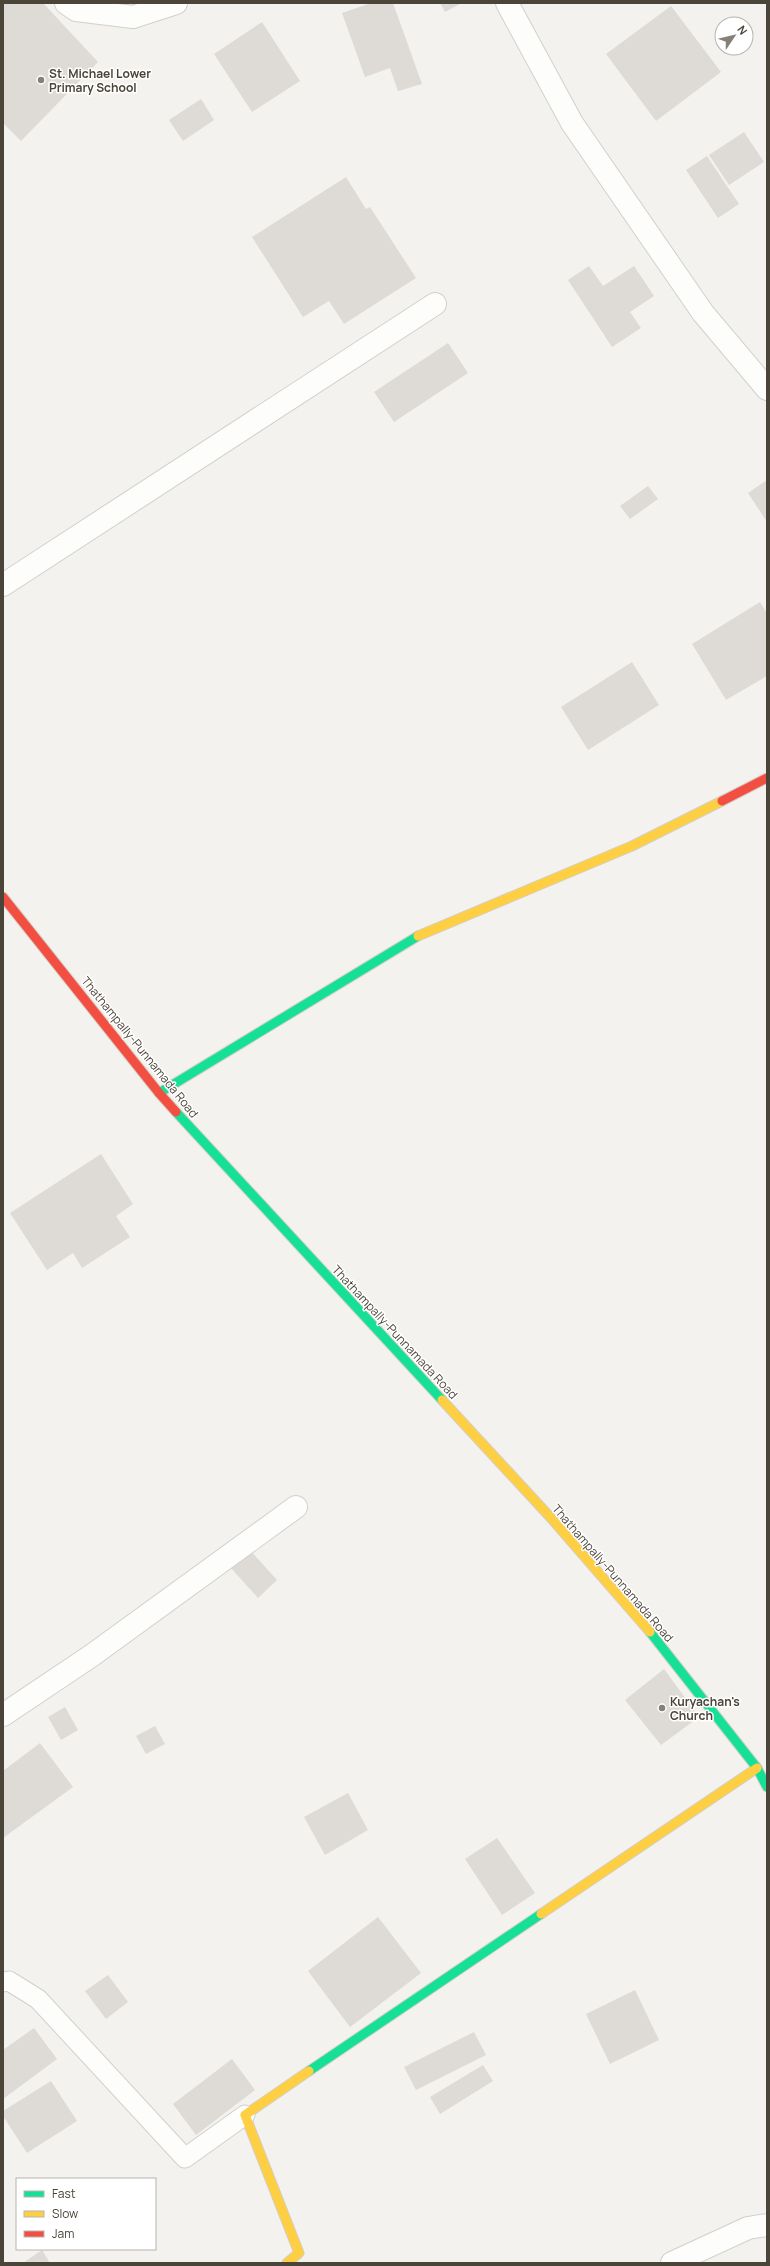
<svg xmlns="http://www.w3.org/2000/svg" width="770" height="2266" font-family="Manrope,sans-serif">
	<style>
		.building { fill: #dedbd6 }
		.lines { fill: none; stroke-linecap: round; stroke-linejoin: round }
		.lane-casing { stroke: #d2d0cb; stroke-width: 21 }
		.street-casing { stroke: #d2d0cb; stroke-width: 24 }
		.fast-casing { stroke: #d3cfc5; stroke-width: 11 }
		.slow-casing { stroke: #d3cfc5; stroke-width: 11 }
		.jam-casing { stroke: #d3cfc5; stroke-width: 11 }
		.lane { stroke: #fdfdfc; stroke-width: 19 }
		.street { stroke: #fdfdfc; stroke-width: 22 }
		.fast { stroke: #16e098; stroke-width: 9 }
		.slow { stroke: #ffcf43; stroke-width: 9 }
		.jam { stroke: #f24e42; stroke-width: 9 }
		.poi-dot { fill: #868178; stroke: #fff; stroke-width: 1.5 }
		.labels { text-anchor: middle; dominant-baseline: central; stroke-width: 3; stroke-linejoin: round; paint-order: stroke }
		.poi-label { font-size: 12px; font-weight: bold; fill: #4b4439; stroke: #fff; text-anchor: start }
		.street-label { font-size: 12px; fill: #4b4439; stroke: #fff }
	</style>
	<rect width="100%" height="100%" fill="#f4f2ee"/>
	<!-- building -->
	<g class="building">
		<path d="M3,3h40l55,59 -77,79 -18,-18z"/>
		<path d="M371,3h22l29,81 -24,7 -8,-23 -25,9 -23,-64z"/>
		<path d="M440,3h22l-17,9z"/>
		<path d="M671,6l50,66 -65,49 -50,-67z"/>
		<path d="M262,22l38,59 -48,31 -38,-58z"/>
		<path d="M201,99l13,21 -31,21 -14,-21z"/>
		<path d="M744,132l20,30 -35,23 -20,-30z"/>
		<path d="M707,156l32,48 -21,14 -32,-48z"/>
		<path d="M346,177l20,32 4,-2 46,71 -72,46 -15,-23 -26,16 -51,-80z"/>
		<path d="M589,266l14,20 31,-20 20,30 -24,16 11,16 -29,19 -44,-67z"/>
		<path d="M448,343l20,30 -74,49 -20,-30z"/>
		<path d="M767,480v42l-19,-29z"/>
		<path d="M648,486l10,13 -28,20 -10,-13z"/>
		<path d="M760,602l7,11v63l-41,24 -34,-56z"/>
		<path d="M632,662l27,43 -71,45 -27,-43z"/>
		<path d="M101,1154l32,50 -17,12 14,21 -48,31 -9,-15 -26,17 -37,-57z"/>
		<path d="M249,1549l28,31 -19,18 -28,-31z"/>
		<path d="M664,1669l35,48 -38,28 -36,-45z"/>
		<path d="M65,1707l13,23 -17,10 -13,-23z"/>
		<path d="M155,1726l10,18 -19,10 -10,-18z"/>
		<path d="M40,1743l33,44 -70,51v-67z"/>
		<path d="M348,1793l20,37 -43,25 -21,-38z"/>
		<path d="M497,1838l38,55 -33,22 -37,-56z"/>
		<path d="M378,1917l43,56 -71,54 -42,-56z"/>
		<path d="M108,1975l20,27 -22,17 -21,-28z"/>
		<path d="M635,1990l24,50 -49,24 -24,-50z"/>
		<path d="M34,2028l23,31 -54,40v-49z"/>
		<path d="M474,2032l12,23 -70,35 -12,-23z"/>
		<path d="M232,2059l23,31 -59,45 -23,-31z"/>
		<path d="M483,2065l10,16 -53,33 -10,-17z"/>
		<path d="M51,2081l26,40 -50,32 -24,-37v-5z"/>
		<path d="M42,2250l8,13h-27z"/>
	</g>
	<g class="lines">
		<!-- lane casing -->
		<g class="lane-casing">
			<path id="lane" d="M3,1982l6,-1 29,18 147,159 60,-43"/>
		</g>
		<!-- street casing -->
		<g class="street-casing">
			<g id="street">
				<path d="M66,3l10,7 57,7 43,-14"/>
				<path d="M507,3l65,120 131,190 64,76"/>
				<path d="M3,585l432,-281"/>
				<path d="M3,1715l88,-59 205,-149"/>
				<path d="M672,2263l76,-35 19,-3"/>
			</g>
		</g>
		<!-- fast casing -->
		<g class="fast-casing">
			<g id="fast">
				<path d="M159,1093l259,-157"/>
				<path d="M176,1112l266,288"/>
				<path d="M650,1632l107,136 10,19"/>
				<path d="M309,2071l232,-157"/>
			</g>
		</g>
		<!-- slow casing -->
		<g class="slow-casing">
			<g id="slow">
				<path d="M418,936l214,-90 90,-45"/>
				<path d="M442,1400l109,118 99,114"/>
				<path d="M541,1914l216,-146"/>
				<path d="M287,2263l12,-10 -54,-138 64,-44"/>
			</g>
		</g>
		<!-- jam casing -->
		<g class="jam-casing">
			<g id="jam">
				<path d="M722,801l45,-23"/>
				<path d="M3,897l156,196 17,19"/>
			</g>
		</g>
		<!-- lane -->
		<use href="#lane" class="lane"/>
		<!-- street -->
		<use href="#street" class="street"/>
		<!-- fast -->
		<use href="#fast" class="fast"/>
		<!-- slow -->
		<use href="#slow" class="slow"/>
		<!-- jam -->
		<use href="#jam" class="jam"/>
	</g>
	<!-- markers -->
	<g class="poi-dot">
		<circle cx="41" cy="80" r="4"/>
		<circle cx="662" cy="1708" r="4"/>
	</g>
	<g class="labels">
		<!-- poi labels -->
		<g class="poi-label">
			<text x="49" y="73">St. Michael Lower<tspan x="49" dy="14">Primary School</tspan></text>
			<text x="670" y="1701">Kuryachan's<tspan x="670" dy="14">Church</tspan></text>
		</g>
		<!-- street labels -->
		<g class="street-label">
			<text transform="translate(140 1047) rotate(51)">Thathampally-Punnamada Road</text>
			<text transform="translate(395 1332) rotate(47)">Thathampally-Punnamada Road</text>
			<text transform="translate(613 1573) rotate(49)">Thathampally-Punnamada Road</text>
		</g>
	</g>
	<!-- border -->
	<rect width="770" height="2266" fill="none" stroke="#4b4439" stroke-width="8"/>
	<!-- legend -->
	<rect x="16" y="2178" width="140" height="72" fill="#ffffff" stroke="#b7b4b0"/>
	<rect x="24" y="2191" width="20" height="6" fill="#16e098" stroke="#b7b4b0"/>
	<text x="52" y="2198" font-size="12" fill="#4b4439">Fast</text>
	<rect x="24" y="2211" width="20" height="6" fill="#ffcf43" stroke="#b7b4b0"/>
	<text x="52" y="2218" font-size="12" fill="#4b4439">Slow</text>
	<rect x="24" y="2231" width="20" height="6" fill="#f24e42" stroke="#b7b4b0"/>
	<text x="52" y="2238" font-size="12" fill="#4b4439">Jam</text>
	<!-- north arrow -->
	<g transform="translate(734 36) rotate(55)"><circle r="19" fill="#ffffff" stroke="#b7b4b0"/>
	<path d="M0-3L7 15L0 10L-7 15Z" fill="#868178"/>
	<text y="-6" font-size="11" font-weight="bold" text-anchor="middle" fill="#4b4439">N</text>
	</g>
</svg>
